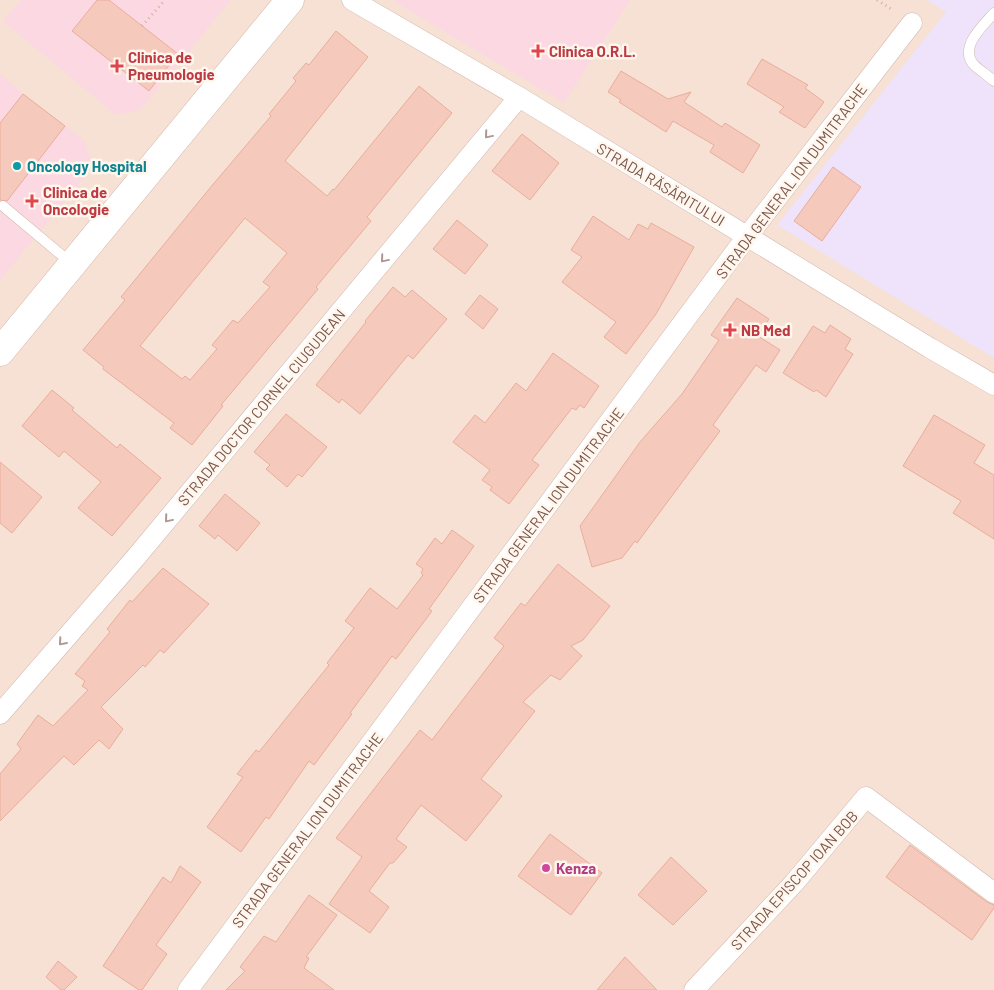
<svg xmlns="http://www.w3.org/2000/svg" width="994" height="990" font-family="Barlow,sans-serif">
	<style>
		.residential { fill: #f6e1d4 }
		.education { fill: #eee3fa }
		.medical { fill: #fcd9e2 }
		.building { fill: #f5cabc; stroke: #e9ad9b; fill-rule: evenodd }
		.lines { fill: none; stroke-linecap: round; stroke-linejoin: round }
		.service-casing { stroke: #d3b9ad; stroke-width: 11 }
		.minor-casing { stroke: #d3b9ad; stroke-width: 21 }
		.secondary-casing { stroke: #d6b8aa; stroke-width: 29 }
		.path { stroke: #dbad9e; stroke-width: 3; stroke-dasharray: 1 4; stroke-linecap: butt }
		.service { stroke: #fff; stroke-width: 10 }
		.minor { stroke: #fff; stroke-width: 20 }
		.secondary { stroke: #fff; stroke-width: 28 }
		.oneway { stroke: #af9891 }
		.health-dot { fill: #e0444e; stroke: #fff6ee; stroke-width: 2 }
		.culture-dot { fill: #0f9aa8; stroke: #fff6ee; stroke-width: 2 }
		.hotel-dot { fill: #d1479c; stroke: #fff6ee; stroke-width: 2 }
		.labels { text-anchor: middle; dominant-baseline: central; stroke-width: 5; stroke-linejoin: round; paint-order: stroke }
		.health-label { font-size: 15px; font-weight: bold; fill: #be3a42; stroke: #fff6ee; text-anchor: start }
		.culture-label { font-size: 15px; font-weight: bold; fill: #0d838f; stroke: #fff6ee; text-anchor: start }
		.street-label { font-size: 15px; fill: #795348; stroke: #fff6ee }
		.hotel-label { font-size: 15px; font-weight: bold; fill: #b23c85; stroke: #fff6ee; text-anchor: start }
	</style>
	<rect width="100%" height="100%" fill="#fef1e6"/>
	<!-- residential -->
	<rect class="residential" x="0" y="0" width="994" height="990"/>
	<!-- education -->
	<path class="education" d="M927,0h67v358l-217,-133 169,-213z"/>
	<!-- medical -->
	<g class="medical">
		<path d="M21,0h210l-91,110 -24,5 -113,-94z"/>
		<path d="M392,0h238l-66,103z"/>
		<path d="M0,73l23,21 62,47 8,26 -93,113z"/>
	</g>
	<!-- building -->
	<g class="building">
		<path d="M97,0h12l69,54 -29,37 -77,-60z"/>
		<path d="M336,31l32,26 -83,104 42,35 6,-7 1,1 85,-104 33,27 -85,104 4,4 -55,66 2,2 -97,116 2,1 -31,39 -22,-17 4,-5 -71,-54 1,-2 -21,-17 42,-50 -4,-3 89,-109 61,-72 -2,-2 27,-33 -3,-3 13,-15 3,2zM245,218l42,35 -24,29 7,5 -32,36 -5,-3 -21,25 5,4 -27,31 -5,-4 -3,3 -42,-33z"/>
		<path d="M762,59l46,26 -3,3 19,14 -19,26 -26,-16 5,-5 -37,-23z"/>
		<path d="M621,71l47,28 23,-7 -7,10 38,25 3,-4 35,22 -17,28 -33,-21 4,-7 -41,-24 -7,11 -47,-30 2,-2 -13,-8z"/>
		<path d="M23,94l42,32 -58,75 -7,-1v-77z"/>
		<path d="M522,134l37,29 -29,37 -38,-29z"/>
		<path d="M833,167l28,20 -39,54 -28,-20z"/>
		<path d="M593,216l36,24 9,-16 10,5 3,-6 43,24 -38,67 -30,40 -22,-17 12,-15 -54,-40 20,-25 -11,-7z"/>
		<path d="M457,220l31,25 -23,29 -32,-25z"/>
		<path d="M393,287l12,10 7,-7 35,29 -34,40 -5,-4 -48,59 -18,-15 -3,4 -23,-18 50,-63 -1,-1z"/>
		<path d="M480,295l18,14 -15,20 -18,-15z"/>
		<path d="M737,298l32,21 -11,17 22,14 -14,22 -10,-7 -43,60 7,6 -83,112 -2,-2 -13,17 -30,9 -12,-41 60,-84 42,-48 37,-54 -8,-5z"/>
		<path d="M830,325l21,14 -6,10 8,5 -27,43 -10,-7 -2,2 -31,-19 30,-47 12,7z"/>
		<path d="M553,353l46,33 -15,22 -4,-3 -4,5 -4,-2 -40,52 7,5 -30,39 -19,-14 2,-3 -10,-7 8,-10 -37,-28 22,-27 10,8 31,-40 10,8z"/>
		<path d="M52,390l22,18 -2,2 45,38 3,-4 41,34 -49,58 -34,-28 23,-26 -37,-31 -5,6 -37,-31z"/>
		<path d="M286,414l41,33 -25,30 -4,-3 -11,13 -21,-18 4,-4 -16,-13z"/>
		<path d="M934,415l51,30 -11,18 20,12v64l-41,-26 8,-12 -58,-35z"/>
		<path d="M0,462l42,35 -30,36 -12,-10z"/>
		<path d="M225,494l35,29 -23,28 -19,-16 -3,4 -16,-13z"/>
		<path d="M452,530l22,16 -45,63 3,2 -36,48 -4,-3 -42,57 2,1 -38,51 -5,-4 -40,58 -3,-2 -25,35 -34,-25 36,-50 -6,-3 19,-24 3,2 70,-87 -2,-2 27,-35 -9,-7 25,-33 27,21 26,-34 -2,-2 2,-4 -7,-5 19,-26 7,6z"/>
		<path d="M558,564l52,42 -27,34 -12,6 11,10 -22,24 -9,-5 -28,27 12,9 -54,68 21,17 -36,45 -45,-36 -25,34 11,8 -14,16h-3l-21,28 20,16 -19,26 -41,-29 33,-47 -26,-19 84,-108 12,10 72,-94 -10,-8 27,-35 4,3z"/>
		<path d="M163,568l46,36 -45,49 -4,-3 -15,17 -2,-2 -42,42 22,22 -14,20 -10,-9 -25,25 -10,-9 -64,65v-47l21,-25 -4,-5 21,-29 15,11 35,-36 -6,-4 3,-5 -10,-7 35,-42 -3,-3 23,-29 2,2z"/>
		<path d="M550,834l52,39 -31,42 -53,-39z"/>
		<path d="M910,845l77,57 7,3v3l-22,32 -86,-63z"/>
		<path d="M671,857l36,34 -34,34 -35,-30z"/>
		<path d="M180,866l21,16 -45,63 11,9 -25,36h-3l-36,-24 60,-89 8,6z"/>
		<path d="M309,895l28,20 -31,42 3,1 -5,10 30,22h-108l19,-19 -5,-4 24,-31 12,6z"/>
		<path d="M625,957l32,33h-60z"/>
		<path d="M58,961l19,16 -13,13h-3l-15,-13z"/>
	</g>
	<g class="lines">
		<!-- service casing -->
		<g class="service-casing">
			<g id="service">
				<path d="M994,13c-11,13 -37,35 -19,53 6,5 13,10 19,15"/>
				<path d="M3,206l68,57"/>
			</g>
		</g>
		<!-- minor casing -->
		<g class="minor-casing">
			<g id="minor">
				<path d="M352,0l167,97 411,251 64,37"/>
				<path d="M0,714l137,-158 382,-459"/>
				<path d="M188,990l548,-739 176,-228"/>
				<path d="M694,990l100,-107 72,-86 128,96"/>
			</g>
		</g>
		<!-- secondary casing -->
		<g class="secondary-casing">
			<path id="secondary" d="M0,352l290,-352"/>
		</g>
		<!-- path -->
		<g class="path">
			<path d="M877,0l16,10"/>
			<path d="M142,26l22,-25"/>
		</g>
		<!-- service -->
		<use href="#service" class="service"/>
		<!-- minor -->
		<use href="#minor" class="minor"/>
		<!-- secondary -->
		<use href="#secondary" class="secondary"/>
	</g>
	<!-- one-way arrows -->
	<defs><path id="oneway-chevron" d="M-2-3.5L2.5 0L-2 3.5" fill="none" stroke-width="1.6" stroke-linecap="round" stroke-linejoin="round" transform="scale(1.25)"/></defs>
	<g class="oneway">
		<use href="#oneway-chevron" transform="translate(488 135) rotate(130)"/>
		<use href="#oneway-chevron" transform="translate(384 259) rotate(130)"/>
		<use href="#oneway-chevron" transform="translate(168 519) rotate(130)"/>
		<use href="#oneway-chevron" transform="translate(62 642) rotate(131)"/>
	</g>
	<!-- markers -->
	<g class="health-dot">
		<path d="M535.5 43.5h5v5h5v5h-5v5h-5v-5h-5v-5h5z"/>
		<path d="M114.5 58.5h5v5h5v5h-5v5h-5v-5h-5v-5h5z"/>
		<path d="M29.5 193.5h5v5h5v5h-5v5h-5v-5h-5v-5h5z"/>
		<path d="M727.5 322.5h5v5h5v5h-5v5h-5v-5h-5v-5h5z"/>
	</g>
	<circle class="culture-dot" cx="17" cy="166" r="5"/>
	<circle class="hotel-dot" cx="546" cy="868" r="5"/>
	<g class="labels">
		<!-- health labels -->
		<g class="health-label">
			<text x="549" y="51">Clinica O.R.L.</text>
			<text x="128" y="57">Clinica de<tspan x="128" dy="17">Pneumologie</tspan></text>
			<text x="43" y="192">Clinica de<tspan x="43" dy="17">Oncologie</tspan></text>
			<text x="741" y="330">NB Med</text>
		</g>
		<!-- culture labels -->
		<g class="culture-label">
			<text x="27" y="166">Oncology Hospital</text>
		</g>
		<!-- street labels -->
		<g class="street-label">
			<text transform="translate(791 181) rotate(-53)">STRADA GENERAL ION DUMITRACHE</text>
			<text transform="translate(661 184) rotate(31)">STRADA RĂSĂRITULUI</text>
			<text transform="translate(261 407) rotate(-50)">STRADA DOCTOR CORNEL CIUGUDEAN</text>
			<text transform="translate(548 505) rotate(-53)">STRADA GENERAL ION DUMITRACHE</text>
			<text transform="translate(307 830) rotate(-53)">STRADA GENERAL ION DUMITRACHE</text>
			<text transform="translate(794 880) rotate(-48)">STRADA EPISCOP IOAN BOB</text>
		</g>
		<!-- hotel labels -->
		<g class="hotel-label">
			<text x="556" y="868">Kenza</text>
		</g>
	</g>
</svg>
